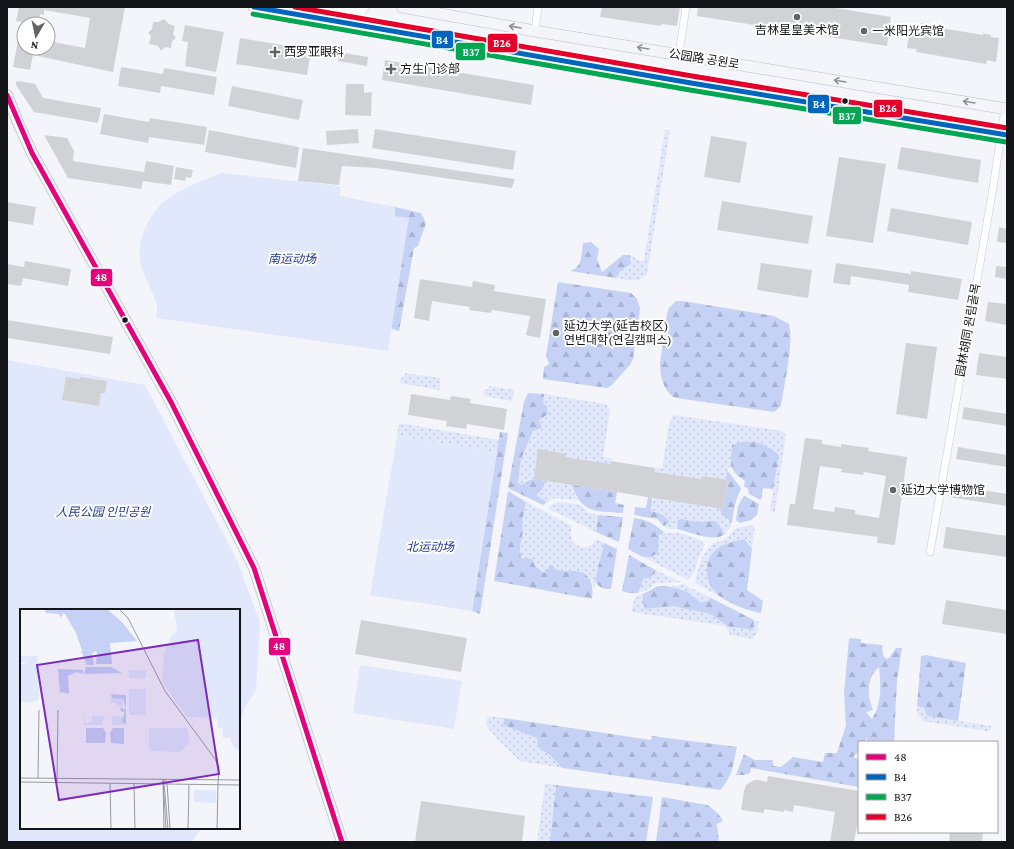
<svg xmlns="http://www.w3.org/2000/svg" width="1014" height="849" font-family="'Crimson Pro','Noto Sans SC','Noto Sans KR',serif">
	<style>
		.grass { fill: url(#grass-dots) }
		.forest { fill: url(#forest-firs); fill-rule: evenodd }
		.green { fill: #e1e8fc }
		.building { fill: #d1d2d6; fill-rule: evenodd }
		.lines { fill: none; stroke-linecap: round; stroke-linejoin: round }
		.minor-casing { stroke: #c9cbcf; stroke-width: 8 }
		.tertiary-casing { stroke: #c9cbcf; stroke-width: 10 }
		.secondary-casing { stroke: #c9cbcf; stroke-width: 12 }
		.primary-casing { stroke: #bcbec5; stroke-width: 12 }
		.minor { stroke: #fdfefe; stroke-width: 7 }
		.tertiary { stroke: #fdfefe; stroke-width: 9 }
		.secondary { stroke: #f8f9fb; stroke-width: 10 }
		.primary { stroke: #f4f5f8; stroke-width: 11 }
		.bus-1-casing { stroke: #fff; stroke-width: 8 }
		.bus-2-casing { stroke: #fff; stroke-width: 8 }
		.bus-3-casing { stroke: #fff; stroke-width: 8 }
		.bus-4-casing { stroke: #fff; stroke-width: 8 }
		.bus-1 { stroke: #e5007d; stroke-width: 5 }
		.bus-2 { stroke: #0065bd; stroke-width: 5 }
		.bus-3 { stroke: #00a651; stroke-width: 5 }
		.bus-4 { stroke: #e4002b; stroke-width: 5 }
		.oneway { stroke: #8f9093 }
		.poi-dot { fill: #626367; stroke: #fff; stroke-width: 1.5 }
		.bus-dot { fill: #141518; stroke: #fff; stroke-width: 1.5 }
		.labels { text-anchor: middle; dominant-baseline: central; stroke-width: 4; stroke-linejoin: round; paint-order: stroke }
		.poi-label { font-size: 12px; fill: #141518; stroke: #fff; text-anchor: start }
		.street-label { font-size: 12px; fill: #141518; stroke: #fff }
		.park-label { font-size: 12px; font-style: italic; fill: #24378e; stroke: #fff }
		.inset-road { fill: none; stroke: #9a9ba0; stroke-width: 1 }
		.view { fill: #7b2cbf; fill-opacity: 0.15; stroke: #7b2cbf; stroke-width: 2 }
		.inset-edge { fill: none; stroke: #141518; stroke-width: 2 }
		.line-badge { stroke: #fff; stroke-width: 1.5 }
		.badge-label { font-size: 11px; text-anchor: middle; font-weight: bold; fill: #fff }
	</style>
	<defs>
		<pattern id="grass-dots" width="8" height="8" patternUnits="userSpaceOnUse"><rect width="8" height="8" fill="#e1e8fc"/><path d="M2 2h.1M6 6h.1" fill="none" stroke="#c0c6d7" stroke-width="1.8" stroke-linecap="round"/></pattern>
		<pattern id="forest-firs" width="22" height="20" patternUnits="userSpaceOnUse"><rect width="22" height="20" fill="#c5d2f6"/><path d="M5 1l3.5 6h-7zM16 11l3.5 6h-7z" fill="#a8b3d2"/></pattern>
	</defs>
	<rect width="100%" height="100%" fill="#f4f5fa"/>
	<!-- grass -->
	<g class="grass">
		<path d="M665,130h5l-23,144c-11,10 -18,6 -31,4l4,-7 11,-7 -1,-9 10,6 4,-1z"/>
		<path d="M406,373l34,5v12l-41,-7 1,-3z"/>
		<path d="M490,386l24,4 -2,11 -28,-5 -1,-4z"/>
		<path d="M544,394l62,10 4,7 -7,46 9,2 -1,5 -46,-7 1,-3 -27,-4 -5,29h-6l-6,6 -4,-1 3,-25 12,-28 9,-3 -3,-8z"/>
		<path d="M674,415l108,16 4,3 -11,78 -5,-1 8,-56 -46,-10 -1,22 -4,3 -1,10 -23,-4 -1,3 -48,-7 1,-5 7,1 7,-44z"/>
		<path d="M399,423l100,17 -2,12 -100,-16z"/>
		<path d="M546,481l26,4 3,11 3,4 -24,-2 -7,4 -12,-7 7,-5z"/>
		<path d="M653,498l67,10 4,9 8,5 -2,6 -5,6 -6,-10 -7,-3 -16,2 -9,-4 -9,2 -1,8h-10l-3,-3 6,-4 -19,-11z"/>
		<path d="M526,502l46,24c-7,20 16,29 25,13l7,4 -10,45 -2,-6 -28,-10 -20,1 -23,-15 -1,-12 3,-15 -1,-9z"/>
		<path d="M560,502l18,2 4,2 7,7 9,2 -2,17 -49,-24 7,-5z"/>
		<path d="M755,525l-3,24 -4,-6 -34,48 5,5 -24,-13c3,-13 6,-31 18,-39 4,-3 8,-2 12,-5 4,-2 6,-6 9,-9 5,-4 15,-4 21,-5z"/>
		<path d="M664,532c5,2 8,1 13,1 9,1 21,5 28,11l-8,17 -2,10 -7,9 -43,-22h4l9,-6v-15z"/>
		<path d="M657,571l24,11 -26,1 -8,7 -9,3 5,-15 7,-1z"/>
		<path d="M683,584l28,14 -4,4h-8l-5,-6 -23,-10h7z"/>
		<path d="M643,594v8l2,7 28,-3 38,8 16,12 26,4 1,-10 5,2 -2,11 -5,6 -22,-4 -4,-9 -95,-14 4,-15z"/>
		<path d="M917,706l7,2 3,8 65,10 -2,4 -3,1 -65,-10v-3c-5,-3 -6,-7 -5,-12z"/>
		<path d="M488,716l16,2 -1,7 34,13 1,9 13,9 11,12 -42,-7 -22,-21 -10,-12 -2,-5z"/>
		<path d="M545,783l11,2 -6,57h-13z"/>
	</g>
	<!-- forest -->
	<g class="forest">
		<path d="M395,207l26,6 5,10 -8,23 -4,2 -15,83 -7,-2 -2,-9z"/>
		<path d="M591,242l8,7 -2,10 5,13 21,-17h7l1,9 -11,7 -4,7 -46,-7c13,-4 11,-16 13,-28z"/>
		<path d="M558,282l73,11 6,6 3,9 -7,51 -3,6 -19,21 -4,2 -64,-9 1,-12 5,-3 -3,-8z"/>
		<path d="M676,301h6l92,15 15,8c5,21 -5,60 -8,82l-7,6 -98,-14c-12,-5 -16,-22 -16,-34l7,-50 2,-6z"/>
		<path d="M528,393l16,1 -1,9 4,3 1,8 -9,6 3,8 -9,3 -12,28 -3,24 4,2c9,-8 13,-6 24,-4l-4,9 -6,5 11,7 -4,3 -35,-17 16,-86z"/>
		<path d="M500,432l8,1 -28,181 -8,-3z"/>
		<path d="M740,442c19,0 24,0 39,13l-6,34 -10,-1 -2,12 -12,-6 -1,-5 -4,-3 1,-5c-18,-12 -14,-16 -13,-36z"/>
		<path d="M727,470l14,18 -6,16 -3,18c-6,-4 -11,-6 -12,-14l3,1 5,-28 -2,-1z"/>
		<path d="M572,485l45,7 -2,11 9,2 -1,8c-26,-2 -42,1 -51,-28z"/>
		<path d="M508,491l18,11 -4,20 1,9 -3,15 1,12 11,1 3,7 9,7 7,-8c3,2 6,6 10,6 5,1 9,0 13,0 17,1 20,14 18,28l-98,-18z"/>
		<path d="M745,496l14,8 -2,11 -6,5 -11,3 -4,-3 2,-14 5,-9z"/>
		<path d="M648,497l4,1 -1,13 12,4 7,7 -6,4 -7,-7 -23,-4 1,-8 11,1z"/>
		<path d="M598,515l25,2 -4,25 -23,-10z"/>
		<path d="M634,518c14,2 19,5 30,14l-5,3 -1,17c-11,11 -18,3 -30,-3z"/>
		<path d="M682,519c5,0 11,3 16,3 17,0 17,-6 27,12 -12,9 -34,-2 -48,-5l1,-9z"/>
		<path d="M744,539l8,10 -5,41 16,11 -2,12c-11,-1 -35,-11 -43,-18 -14,-13 -16,-38 2,-48 7,-4 16,-6 24,-8z"/>
		<path d="M604,543l13,6 -6,40c-8,0 -12,-1 -16,-8z"/>
		<path d="M629,555l28,16 -7,6 -7,2 -5,14h-10l-6,-2z"/>
		<path d="M658,586c15,0 31,4 42,16h7l4,-4 43,22 -1,10 -26,-4 -16,-12 -38,-8 -28,3 -2,-7v-8z"/>
		<path d="M849,638l12,1v4l21,2 1,10 3,4 3,-1 7,-10h6l-5,32 -3,62h-27v-5l-2,5h-6v9l-6,6 6,2v28l-108,-19 -1,5 -6,2h-8l8,-21 11,6h18v6l8,1 12,-10 30,5 2,-9h12l9,-28 -2,-32zM879,667c2,18 3,36 -7,52l-6,-7 7,-2c-4,-9 -6,-22 -2,-32 1,-4 5,-8 8,-11z"/>
		<path d="M926,655l40,8 -8,58 -31,-5 -3,-8 -7,-2 4,-50z"/>
		<path d="M504,718l147,22 1,-4 85,11c-4,18 -4,29 -17,43l-158,-22 -11,-12 -13,-9 -1,-9 -34,-13z"/>
		<path d="M556,785l97,12 -7,45h-96z"/>
		<path d="M662,797l45,8c8,5 12,9 16,16l-6,3 2,18h-63z"/>
	</g>
	<!-- green -->
	<g class="green">
		<path d="M221,173l119,13v10l55,11 -1,9 15,2 -21,133 -232,-33c0,-3 1,-6 1,-9 1,-8 -12,-31 -15,-40 -9,-26 9,-61 31,-74 15,-9 32,-15 48,-22z"/>
		<path d="M7,360l138,25 92,175 23,63 -4,67 -11,17 -6,20v-117h-218v218h180l-9,14h-185z"/>
		<path d="M397,436l100,16 -25,159 -102,-16z"/>
		<path d="M360,665l102,16 -8,48 -101,-16z"/>
	</g>
	<!-- building -->
	<g class="building">
		<path d="M19,7h106l-12,65 -80,-17 -3,15 -17,-3 6,-32 5,1v12h24v-7l37,7 5,-30 -46,-8v5l-4,-1 -2,10h-4l-18,-3z"/>
		<path d="M602,7h78l-3,19 -16,-2v2l-61,-9z"/>
		<path d="M698,7h132l61,10 -4,29 -190,-30z"/>
		<path d="M164,19l5,5 6,2 -2,8 3,4 -4,3 -1,7 -6,-1 -4,4 -3,-5 -9,-2 2,-8 -3,-3 4,-4 1,-7h5z"/>
		<path d="M921,23l8,2v1l54,9v-2l8,2v2l8,1 -3,24 -9,-2 -1,4 -70,-12 1,-3 -10,-1 4,-24 9,2z"/>
		<path d="M185,25l39,7 -8,40 -31,-6 3,-24 -6,-1z"/>
		<path d="M240,38l71,12 -4,25 -71,-11z"/>
		<path d="M339,52l29,5 -1,9 -29,-5z"/>
		<path d="M385,60l149,25 -3,20 -149,-25z"/>
		<path d="M121,67l42,7 1,-6 53,9 -3,18 -53,-9 -1,7 -42,-7z"/>
		<path d="M19,81l16,3 8,14 58,10 -3,15 -64,-11 -18,-27v-3z"/>
		<path d="M346,84h18v9l8,-1 -1,24 -26,-1z"/>
		<path d="M232,86l71,14 -4,20 -71,-14z"/>
		<path d="M104,114l45,8 1,-4 57,9 -3,18 -55,-8 -1,6 -48,-9z"/>
		<path d="M358,129l1,14 -32,2 -1,-14z"/>
		<path d="M375,129l141,22 -3,19 -141,-22z"/>
		<path d="M209,130l90,17 -3,21 -91,-16z"/>
		<path d="M44,135l23,3 7,13 -1,10 71,11 2,-11 28,5 -3,19 -28,-4 -2,8 -73,-11z"/>
		<path d="M711,136l36,6 -7,41 -36,-6z"/>
		<path d="M901,147l80,13 -3,23 -81,-14z"/>
		<path d="M303,148l212,31 -3,9 -135,-20 -35,-2 -3,19 -41,-4z"/>
		<path d="M839,157l47,7 -13,79 -47,-7z"/>
		<path d="M176,167l17,3 -2,8 -5,-1 -1,4 -11,-2z"/>
		<path d="M722,201l91,15 -5,28 -91,-14z"/>
		<path d="M7,202l29,5 -3,18 -26,-4z"/>
		<path d="M891,208l81,14 -4,23 -81,-14z"/>
		<path d="M999,227l8,2v14l-10,-1z"/>
		<path d="M25,261l46,8 -3,17 -45,-8 -2,8 -14,-2v-20l17,3z"/>
		<path d="M761,263l51,7 -4,28 -51,-8z"/>
		<path d="M836,263l75,11v-3l51,8 -4,21 -50,-8 1,-7 -58,-9 -1,9 -17,-2z"/>
		<path d="M996,266l11,1v12l-12,-2z"/>
		<path d="M420,279l52,8 1,-6 22,4 -1,6 52,8 -6,39 -14,-3 4,-19 -38,-6 -1,3 -22,-3 1,-3 -38,-6 -3,20 -15,-3z"/>
		<path d="M988,302l19,2v21l-22,-4z"/>
		<path d="M7,320l106,17 -3,17 -103,-16z"/>
		<path d="M906,343l31,4 -10,72 -31,-5z"/>
		<path d="M979,353l28,4v22l-31,-4z"/>
		<path d="M66,377l14,2v-2l27,4 -2,12h-4l-2,13 -37,-6z"/>
		<path d="M411,394l39,6 1,-4 20,3 -1,4 37,6 -3,21 -37,-6 -1,5 -20,-3 1,-5 -39,-6z"/>
		<path d="M964,407l43,7v12l-45,-7z"/>
		<path d="M805,438l17,2v4l19,3v-3l28,4 -1,3 39,6 -12,88 -18,-2 1,-6 -91,-12 3,-21h5zM820,466l22,3 -1,3 22,3 1,-3 22,4 -7,42 -24,-4v-4l-20,-3 -1,5 -21,-3z"/>
		<path d="M958,447l49,8v12l-51,-8z"/>
		<path d="M538,449l28,5 -1,3 46,7v-3l44,7 -1,4 48,7 1,-3 25,4 -5,29 -189,-30z"/>
		<path d="M951,485l56,9v12l-58,-9z"/>
		<path d="M946,527l61,9v21l-64,-9z"/>
		<path d="M946,600l61,10v24l-65,-10z"/>
		<path d="M361,620l106,18 -6,34 -106,-18z"/>
		<path d="M768,776l91,15v25l-5,26h-24l5,-30 -41,-7 -1,7 -9,-2v2l-20,-3v4l-23,-3 3,-19 2,-6 8,-5h4l9,2z"/>
		<path d="M421,801l104,15 -3,26h-107z"/>
		<path d="M950,832h33l-1,10h-33z"/>
	</g>
	<g class="lines">
		<!-- minor casing -->
		<g class="minor-casing">
			<g id="minor">
				<path d="M535,31l3,-24"/>
				<path d="M679,54l7,-47"/>
				<path d="M930,552l63,-364 12,-80"/>
			</g>
		</g>
		<!-- tertiary casing -->
		<g class="tertiary-casing">
			<g id="tertiary">
				<path d="M338,7l7,15"/>
				<path d="M354,24l10,-17"/>
			</g>
		</g>
		<!-- secondary casing -->
		<g class="secondary-casing">
			<g id="secondary">
				<path d="M345,22l1,-15"/>
				<path d="M354,24l2,-17"/>
				<path d="M7,95l12,30 13,28 139,249 83,166 88,274"/>
			</g>
		</g>
		<!-- primary casing -->
		<g class="primary-casing">
			<g id="primary">
				<path d="M254,7l437,76 316,52"/>
				<path d="M402,7l133,24 472,78"/>
			</g>
		</g>
		<!-- minor -->
		<use href="#minor" class="minor"/>
		<!-- tertiary -->
		<use href="#tertiary" class="tertiary"/>
		<!-- secondary -->
		<use href="#secondary" class="secondary"/>
		<!-- primary -->
		<use href="#primary" class="primary"/>
		<!-- bus-1 casing -->
		<g class="bus-1-casing">
			<path id="bus-1" d="M7,95l25,58 139,249 83,166 88,274"/>
		</g>
		<!-- bus-2 casing -->
		<g class="bus-2-casing">
			<path id="bus-2" d="M254,7l437,76 316,52"/>
		</g>
		<!-- bus-3 casing -->
		<g class="bus-3-casing">
			<path id="bus-3" d="M253,14l437,76 316,52"/>
		</g>
		<!-- bus-4 casing -->
		<g class="bus-4-casing">
			<path id="bus-4" d="M295,7l397,69 315,52"/>
		</g>
		<!-- bus-1 -->
		<use href="#bus-1" class="bus-1"/>
		<!-- bus-2 -->
		<use href="#bus-2" class="bus-2"/>
		<!-- bus-3 -->
		<use href="#bus-3" class="bus-3"/>
		<!-- bus-4 -->
		<use href="#bus-4" class="bus-4"/>
	</g>
	<!-- one-way arrows -->
	<defs><path id="oneway-shaft" d="M-6 0H5M1.5-3L5.5 0L1.5 3" fill="none" stroke-width="1.6" stroke-linecap="round" stroke-linejoin="round"/></defs>
	<g class="oneway">
		<use href="#oneway-shaft" transform="translate(515 27) rotate(-170)"/>
		<use href="#oneway-shaft" transform="translate(643 48) rotate(-171)"/>
		<use href="#oneway-shaft" transform="translate(840 81) rotate(-171)"/>
		<use href="#oneway-shaft" transform="translate(969 102) rotate(-171)"/>
	</g>
	<!-- markers -->
	<g class="poi-dot">
		<circle cx="797" cy="17" r="4"/>
		<circle cx="864" cy="31" r="4"/>
		<path d="M273 46h4v4h4v4h-4v4h-4v-4h-4v-4h4z"/>
		<path d="M389 63h4v4h4v4h-4v4h-4v-4h-4v-4h4z"/>
		<circle cx="556" cy="333" r="4"/>
		<circle cx="893" cy="490" r="4"/>
	</g>
	<g class="bus-dot">
		<circle cx="845" cy="101" r="3.5"/>
		<circle cx="125" cy="320" r="3.5"/>
	</g>
	<g class="labels">
		<!-- poi labels -->
		<g class="poi-label">
			<text x="797" y="30" text-anchor="middle">吉林星皇美术馆</text>
			<text x="872" y="31">一米阳光宾馆</text>
			<text x="284" y="52">西罗亚眼科</text>
			<text x="400" y="69">方生门诊部</text>
			<text x="564" y="326">延边大学(延吉校区)<tspan x="564" dy="14">연변대학(연길캠퍼스)</tspan></text>
			<text x="901" y="490">延边大学博物馆</text>
		</g>
		<!-- street labels -->
		<g class="street-label">
			<text transform="translate(704 59) rotate(9)">公园路 공원로</text>
			<text transform="translate(968 330) rotate(-80)">园林胡同 원림골목</text>
		</g>
		<!-- park labels -->
		<g class="park-label">
			<text x="292" y="259">南运动场</text>
			<text x="103" y="512">人民公园 인민공원</text>
			<text x="430" y="547">北运动场</text>
		</g>
	</g>
	<!-- overview -->
	<g transform="translate(20 609)">
		<rect width="220" height="220" fill="#f4f5fa"/>
		<path d="M91,87l12,3v9l-9,-6 -4,1zM105,102l-2,14h-10l-2,-9 12,1zM64,104l1,9 3,1 4,-1v-6h12l-2,9h-18z" fill="#e1e8fc"/>
		<path d="M25,0h62l15,13 15,19 -27,2 2,21h-16l1,-11 -2,-2 -3,3 2,11h-7l-6,-14 4,-2 -3,1 -6,-17 -11,-19 -2,-1 -2,5 -2,-4 -13,-1zM66,58h25l11,6 -38,1zM38,60l25,1v4l-7,-2 -8,4 1,18 -7,-2 -2,2zM91,85l15,1v30l-4,-3 3,-11 -4,1 -1,-4 6,1 -3,-10 -11,-1zM83,119l3,5 -1,10h-19v-15zM93,119h11v16l-13,-1 -1,-10z" fill="#c5d2f6"/>
		<path d="M154,0h66v143l-7,-6 -3,-8h-7v-9l-5,-1 -1,-10 -30,-1 -25,-35 2,-28 7,-18 6,-6zM0,47h18l1,44 -12,3 -7,-3v-35l9,-3 -9,1zM109,61h17v8h-17zM109,80h17v26h-17zM129,119h38l3,15 -10,9 -29,-1 -2,-1zM174,181h22v13l-22,-1z" fill="#e1e8fc"/>
		<path class="inset-road" d="M99,0l9,9 37,73 50,68 4,8 -1,17M0,169l220,2M18,169l1,-68M143,170l1,50M143,170l3,50M144,170l3,4 3,46M0,173l220,3M37,173l1,-72M90,174l1,46M144,174l4,46M114,175l1,45M168,220l1,-44M197,220l1,-45"/>
		<path class="view" d="M178,31l21,134 -160,26 -22,-135z"/>
		<rect width="220" height="220" class="inset-edge"/>
	</g>
	<g class="line-badge">
		<rect x="431" y="30" width="23" height="19" rx="4" fill="#0065bd"/>
		<rect x="487" y="33" width="31" height="20" rx="4" fill="#e4002b"/>
		<rect x="455" y="42" width="31" height="19" rx="4" fill="#00a651"/>
		<rect x="807" y="94" width="23" height="20" rx="4" fill="#0065bd"/>
		<rect x="873" y="99" width="30" height="19" rx="4" fill="#e4002b"/>
		<rect x="832" y="106" width="30" height="19" rx="4" fill="#00a651"/>
		<rect x="90" y="268" width="23" height="19" rx="4" fill="#e5007d"/>
		<rect x="268" y="637" width="23" height="19" rx="4" fill="#e5007d"/>
	</g>
	<g class="badge-label">
		<text x="442" y="44">B4</text>
		<text x="502" y="47">B26</text>
		<text x="471" y="56">B37</text>
		<text x="819" y="108">B4</text>
		<text x="888" y="112">B26</text>
		<text x="847" y="120">B37</text>
		<text x="101" y="281">48</text>
		<text x="279" y="650">48</text>
	</g>
	<!-- border -->
	<rect width="1014" height="849" fill="none" stroke="#141518" stroke-width="16"/>
	<!-- legend -->
	<rect x="858" y="741" width="140" height="92" fill="#ffffff" stroke="#a1a1a3"/>
	<rect x="866" y="754" width="20" height="6" fill="#e5007d" stroke="#a1a1a3"/>
	<text x="894" y="761" font-size="12" fill="#141518">48</text>
	<rect x="866" y="774" width="20" height="6" fill="#0065bd" stroke="#a1a1a3"/>
	<text x="894" y="781" font-size="12" fill="#141518">B4</text>
	<rect x="866" y="794" width="20" height="6" fill="#00a651" stroke="#a1a1a3"/>
	<text x="894" y="801" font-size="12" fill="#141518">B37</text>
	<rect x="866" y="814" width="20" height="6" fill="#e4002b" stroke="#a1a1a3"/>
	<text x="894" y="821" font-size="12" fill="#141518">B26</text>
	<!-- north arrow -->
	<g transform="translate(36 36) rotate(189)"><circle r="19" fill="#ffffff" stroke="#a1a1a3"/>
	<path d="M0-3L7 15L0 10L-7 15Z" fill="#626367"/>
	<text y="-6" font-size="11" font-weight="bold" text-anchor="middle" fill="#141518">N</text>
	</g>
</svg>
